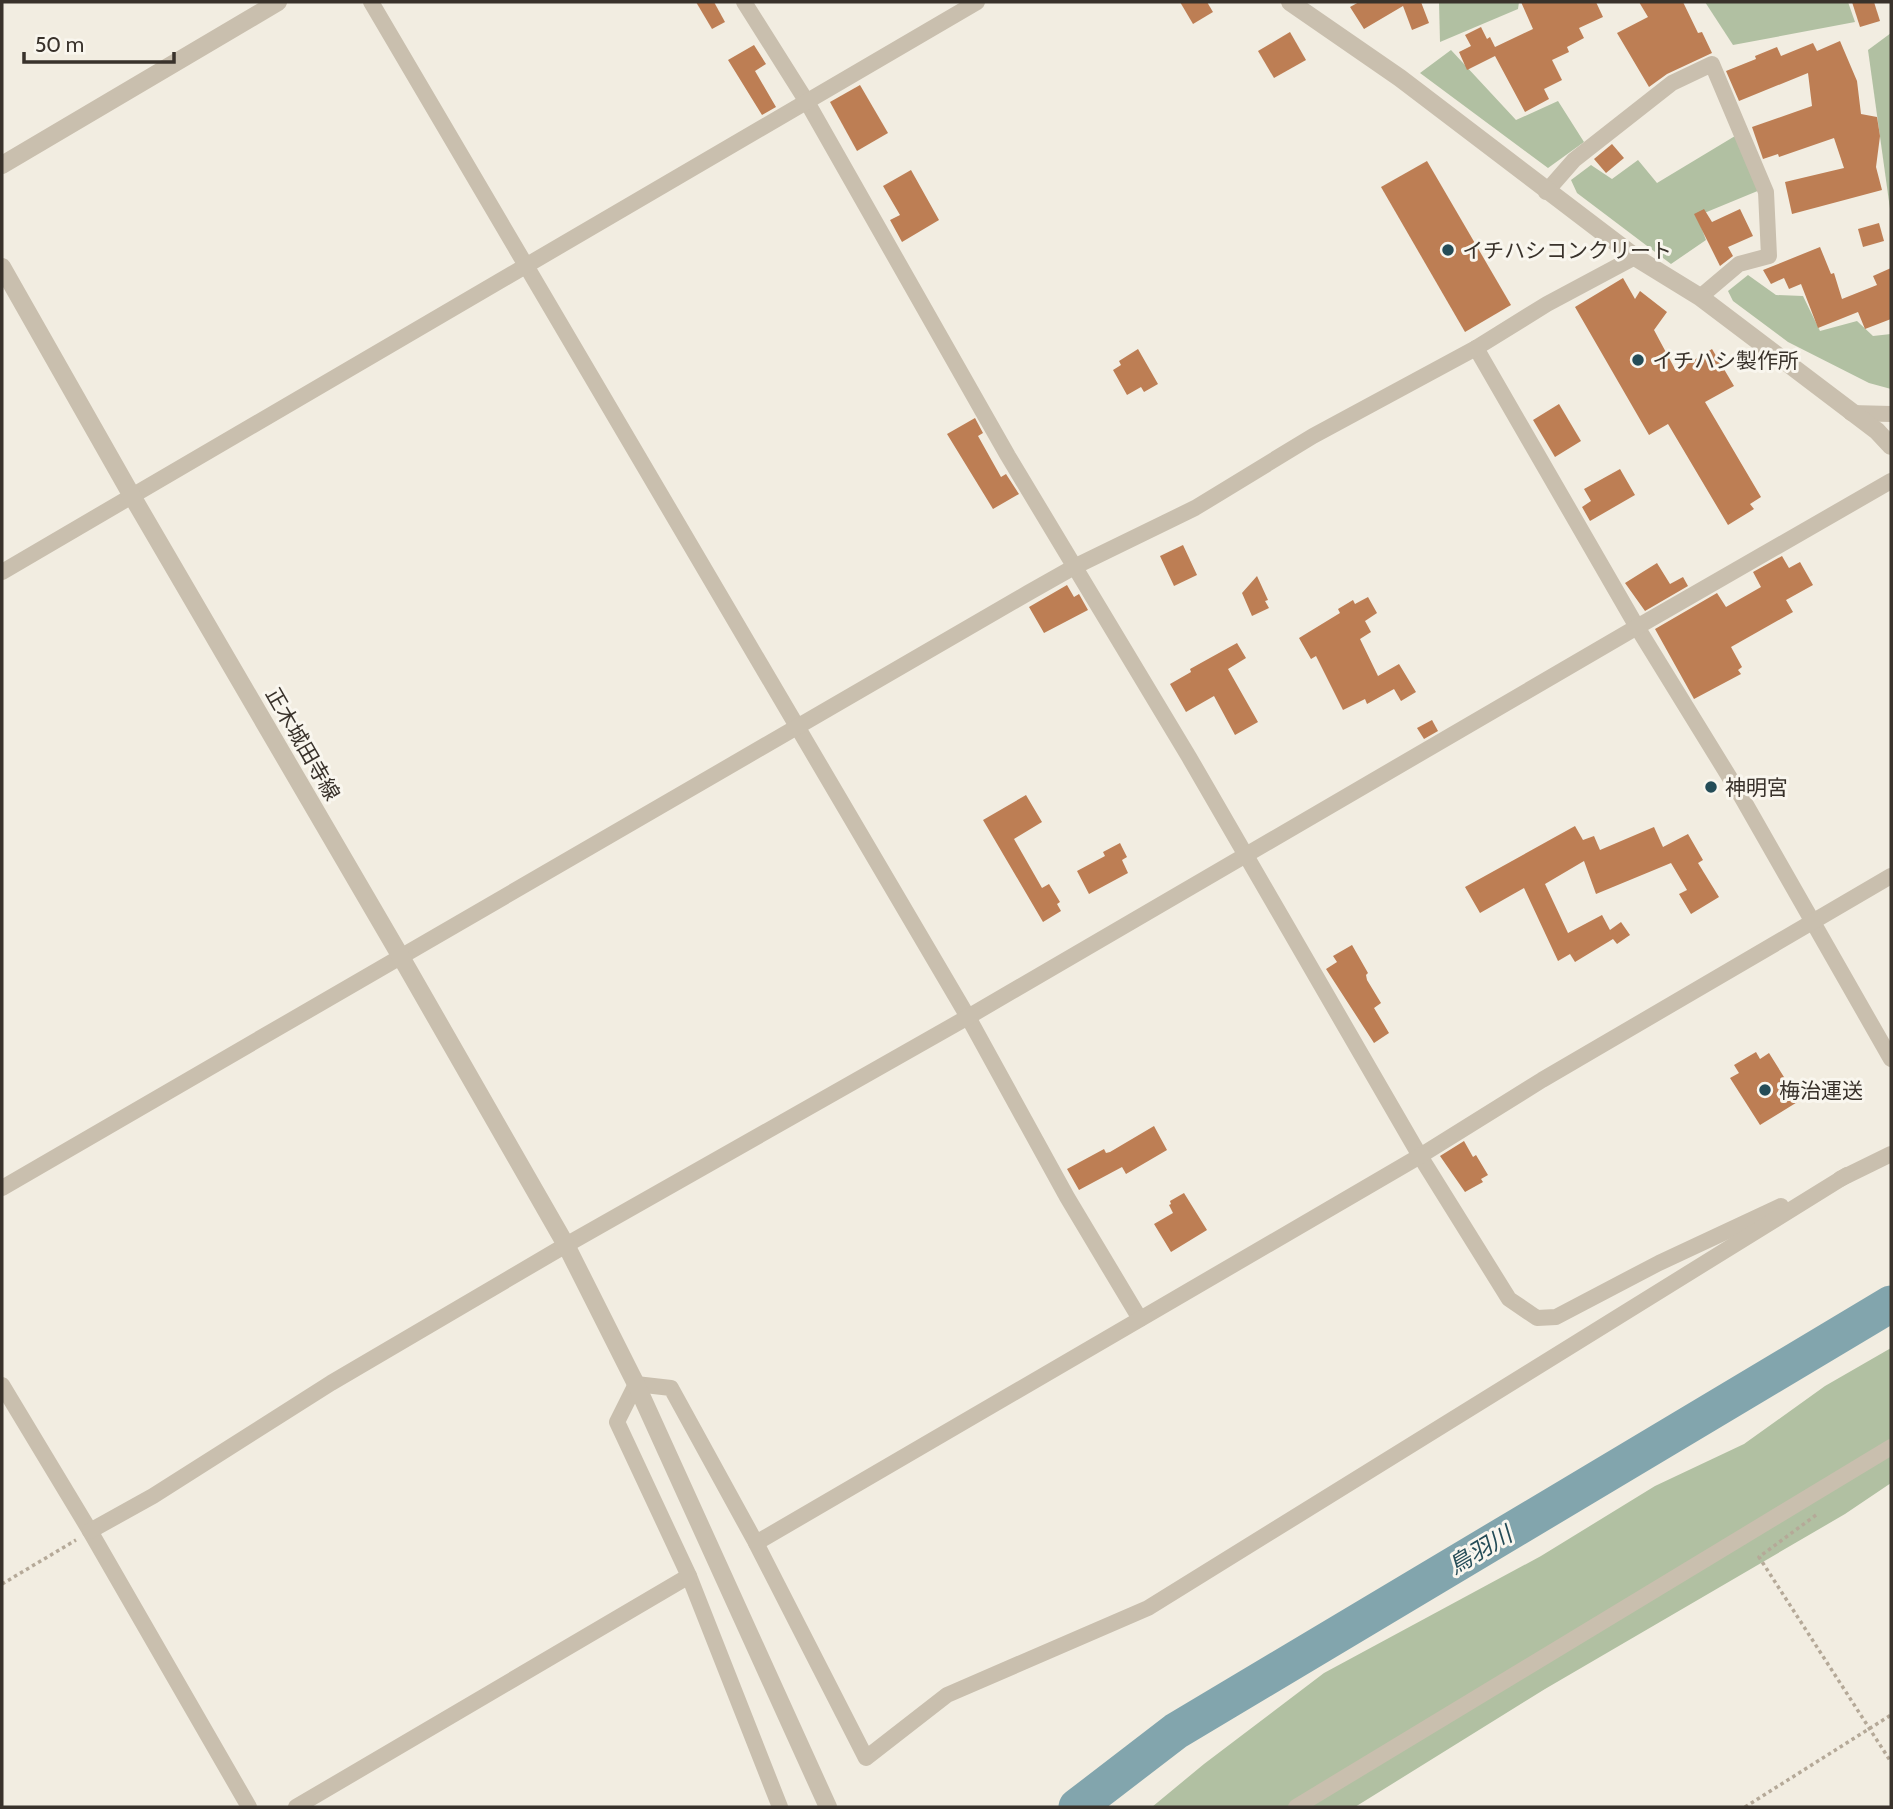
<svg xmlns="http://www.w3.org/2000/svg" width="1893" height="1809" font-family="Cabin,'Noto Sans JP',sans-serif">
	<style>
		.green { fill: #b1c0a2 }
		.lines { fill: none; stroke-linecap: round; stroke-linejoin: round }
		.river { stroke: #82a5ad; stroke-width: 37 }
		.building { fill: #bd7e54 }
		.path { stroke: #b5a998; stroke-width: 3.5; stroke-dasharray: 3.5 3.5; stroke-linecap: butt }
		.minor { stroke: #c9bfae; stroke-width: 16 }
		.tertiary { stroke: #c9bfae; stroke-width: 18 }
		.poi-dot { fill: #244c57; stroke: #f9f6ee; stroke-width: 2.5 }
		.labels { text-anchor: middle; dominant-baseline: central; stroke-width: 6; stroke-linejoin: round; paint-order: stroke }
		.poi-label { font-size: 21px; fill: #39322b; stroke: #f9f6ee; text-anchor: start }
		.street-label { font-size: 21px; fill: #39322b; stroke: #f9f6ee }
		.water-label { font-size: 23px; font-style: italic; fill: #244c57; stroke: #f9f6ee }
	</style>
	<rect width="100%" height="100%" fill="#f2ede1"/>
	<!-- green -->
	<g class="green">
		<path d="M1439,2h80l-1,7 -78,33z"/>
		<path d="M1705,2h143l7,20 -122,23z"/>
		<path d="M1891,33v183l-23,-166z"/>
		<path d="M1451,50l65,70 42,-19 26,41 -36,26 -128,-95z"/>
		<path d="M1735,136l25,54 -63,26 9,24 -35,24 -94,-71 -6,-13 20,-15 21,14 26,-19 19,23z"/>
		<path d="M1748,275l28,20 27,1 17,35 37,-10 16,15 18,-2v55l-22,-6 -81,-41 -55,-41 -5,-10z"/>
		<path d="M1891,1348v135l-46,31 -300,175 -190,118h-203l52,-43 120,-91 217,-117 114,-70 89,-42 81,-58z"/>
	</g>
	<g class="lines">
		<!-- river -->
		<path class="river" d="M1077,1807l99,-76 715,-427"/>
	</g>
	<!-- building -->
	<g class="building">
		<path d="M696,2h18l11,20 -13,7z"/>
		<path d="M1180,2h27l6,10 -20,12z"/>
		<path d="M1359,2h62l8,21 -17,7 -9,-24 -39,23 -14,-22z"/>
		<path d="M1521,2h75l7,15 -24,11 5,10 -17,9 2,5 -17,8 10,20 -18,9 5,10 -24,13 -30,-56 -28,14 -8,-18 12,-6 -6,-11 16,-8 6,12 3,-2 5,10 38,-18z"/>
		<path d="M1639,2h44l15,31 4,-1 10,21 -45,21 -18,13 -32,-54 31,-16z"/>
		<path d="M1852,2h22l6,19 -20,6z"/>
		<path d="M1290,32l16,28 -32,18 -16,-27z"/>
		<path d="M1840,41l17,40 4,33 16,3 3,19 -4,31 6,23 -90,24 -7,-32 59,-14 -10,-30 -55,19 -1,-3 -15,5 -11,-32 60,-21 -4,-33 -69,28 -13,-30 30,-12 -1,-3 22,-9 4,9 32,-13 4,8z"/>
		<path d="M754,45l12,19 -11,7 21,36 -14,8 -34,-55z"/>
		<path d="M860,85l28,48 -31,18 -27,-49z"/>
		<path d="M1612,144l12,14 -18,15 -12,-14z"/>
		<path d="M1427,161l84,144 -46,27 -84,-145z"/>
		<path d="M911,170l28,50 -37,22 -12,-22 10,-5 -17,-29z"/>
		<path d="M1704,209l8,13 28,-13 13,27 -25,11 5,9 -13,10 -26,-52z"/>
		<path d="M1879,223l5,18 -21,6 -5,-18z"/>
		<path d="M1820,247l11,27 3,-1 8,26 35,-14 -4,-9 18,-8v51l-26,10 -7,-17 -40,16 -17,-44 -12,5 -5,-11 -13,6 -8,-14z"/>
		<path d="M1623,278l12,21 5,-8 27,21 -13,18 22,41 36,-22 22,37 -29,16 56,95 -11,7 4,5 -26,16 -60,-101 -19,11 -74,-128z"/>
		<path d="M1138,349l20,35 -14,8 -3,-5 -14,8 -14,-25 8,-5 -2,-4z"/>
		<path d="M1559,404l22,37 -26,16 -22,-37z"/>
		<path d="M975,418l8,15 -5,3 23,41 5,-3 13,20 -26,15 -46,-75z"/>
		<path d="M1620,469l15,26 -45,26 -8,-14 9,-6 -7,-12z"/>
		<path d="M1183,545l14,30 -23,11 -14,-30z"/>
		<path d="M1782,556l7,12 11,-6 13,23 -27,15 7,12 -62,35 11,20 -4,3 3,4 -47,25 -39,-70 62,-36 9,14 35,-20 -8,-15z"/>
		<path d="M1657,563l13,21 13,-7 5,9 -43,25 -20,-28z"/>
		<path d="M1257,576l11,24 -3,1 4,7 -17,8 -10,-23z"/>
		<path d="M1067,585l7,12 5,-3 9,16 -44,23 -15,-26z"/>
		<path d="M1368,597l9,16 -12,8 6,11 -11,7 18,37 21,-12 17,28 -15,9 -7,-12 -27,15 -2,-5 -22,11 -27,-54 -5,3 -12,-21 41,-25 -2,-4 15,-9 2,4z"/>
		<path d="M1237,643l9,15 -18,11 30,53 -23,13 -21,-39 -28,16 -16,-28 21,-12 -1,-3z"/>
		<path d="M1432,720l6,11 -14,8 -7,-11z"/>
		<path d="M1026,795l16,27 -28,17 28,49 7,-4 11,18 -3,2 4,7 -18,11 -60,-102z"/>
		<path d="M1575,826l8,14 11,-4 6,14 54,-23 9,20 25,-13 15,26 -5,3 21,34 -28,17 -12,-20 8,-4 -16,-27 -75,31 -12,-33 -39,23 23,49 34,-18 8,15 11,-8 9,13 -13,9 -4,-5 -38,23 -5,-8 -12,7 -34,-73 -44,25 -15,-26z"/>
		<path d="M1120,843l7,14 -5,3 6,13 -39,21 -12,-23 28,-15 -2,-4z"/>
		<path d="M1352,945l16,28 -2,2 1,5 14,23 -7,5 15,25 -15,10 -48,-74 11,-7 -4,-6z"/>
		<path d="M1756,1052l4,7 9,-6 30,48 -39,24 -30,-47 9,-5 -5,-8z"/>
		<path d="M1154,1126l13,24 -41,24 -4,-7 -43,23 -12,-21 37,-20 2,4 4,-1z"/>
		<path d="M1464,1141l9,16 3,-2 12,20 -7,4 2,3 -18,10 -25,-36z"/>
		<path d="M1184,1193l23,37 -36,22 -17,-28 19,-11 -4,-8 2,-1 -1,-3z"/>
	</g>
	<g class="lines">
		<!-- path -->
		<g class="path">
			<path d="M1816,1515l-57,42 132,205"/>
			<path d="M2,1584l74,-44"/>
			<path d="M1745,1807l146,-92"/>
		</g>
		<!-- minor -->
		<g class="minor">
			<path d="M371,2l597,1015 99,180 73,122"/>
			<path d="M744,2l63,100 201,354 181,301 231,399 89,143 28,19 19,-1 103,-54 122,-57"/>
			<path d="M1546,192l28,-32 98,-77 40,-19 54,128 3,64 -30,8 -39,33"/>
			<path d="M1476,348l161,279 104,169 150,263"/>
			<path d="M1851,413l40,1"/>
			<path d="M2,572l975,-570"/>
			<path d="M1840,1179l51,-25"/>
			<path d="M2,1188l1026,-595 46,-26 121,-59 118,-72 163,-88 71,-44 88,-47"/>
			<path d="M2,1385l88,146 159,276"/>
			<path d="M90,1531l63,-35 178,-113 235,-138 402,-228 669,-390 254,-146"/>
			<path d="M756,1543l664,-387 122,-76 349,-204"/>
			<path d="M296,1807l393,-231"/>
			<path d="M780,1807l-91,-231 -72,-154 19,-38 35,4 85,155 110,215 81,-63 201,-87 699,-433"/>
			<path d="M1296,1807l595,-360"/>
		</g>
		<!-- tertiary -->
		<g class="tertiary">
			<path d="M1290,2l110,76 235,179 65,40 177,134 14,15"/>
			<path d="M2,165l276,-163"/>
			<path d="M2,267l130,229 269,461 165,288 70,139 192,423"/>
		</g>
	</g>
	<!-- markers -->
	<g class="poi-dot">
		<circle cx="1448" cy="250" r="7"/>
		<circle cx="1638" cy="360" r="7"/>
		<circle cx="1711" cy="787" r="7"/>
		<circle cx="1765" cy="1090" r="7"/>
	</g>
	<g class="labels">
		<!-- poi labels -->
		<g class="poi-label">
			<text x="1462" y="250">イチハシコンクリート</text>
			<text x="1652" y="360">イチハシ製作所</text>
			<text x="1725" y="787">神明宮</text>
			<text x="1779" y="1090">梅治運送</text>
		</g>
		<!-- street labels -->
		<g class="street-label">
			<text transform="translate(303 744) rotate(60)">正木城田寺線</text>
		</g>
		<!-- water labels -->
		<g class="water-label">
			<text transform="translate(1480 1550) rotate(-31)">鳥羽川</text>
		</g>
	</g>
	<!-- border -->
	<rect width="1893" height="1809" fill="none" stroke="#39322b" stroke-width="7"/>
	<!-- scale -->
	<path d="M24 52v10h150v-10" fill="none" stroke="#39322b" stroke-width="3.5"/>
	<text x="35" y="52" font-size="21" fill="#39322b" stroke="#f9f6ee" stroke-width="5" paint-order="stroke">50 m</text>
</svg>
